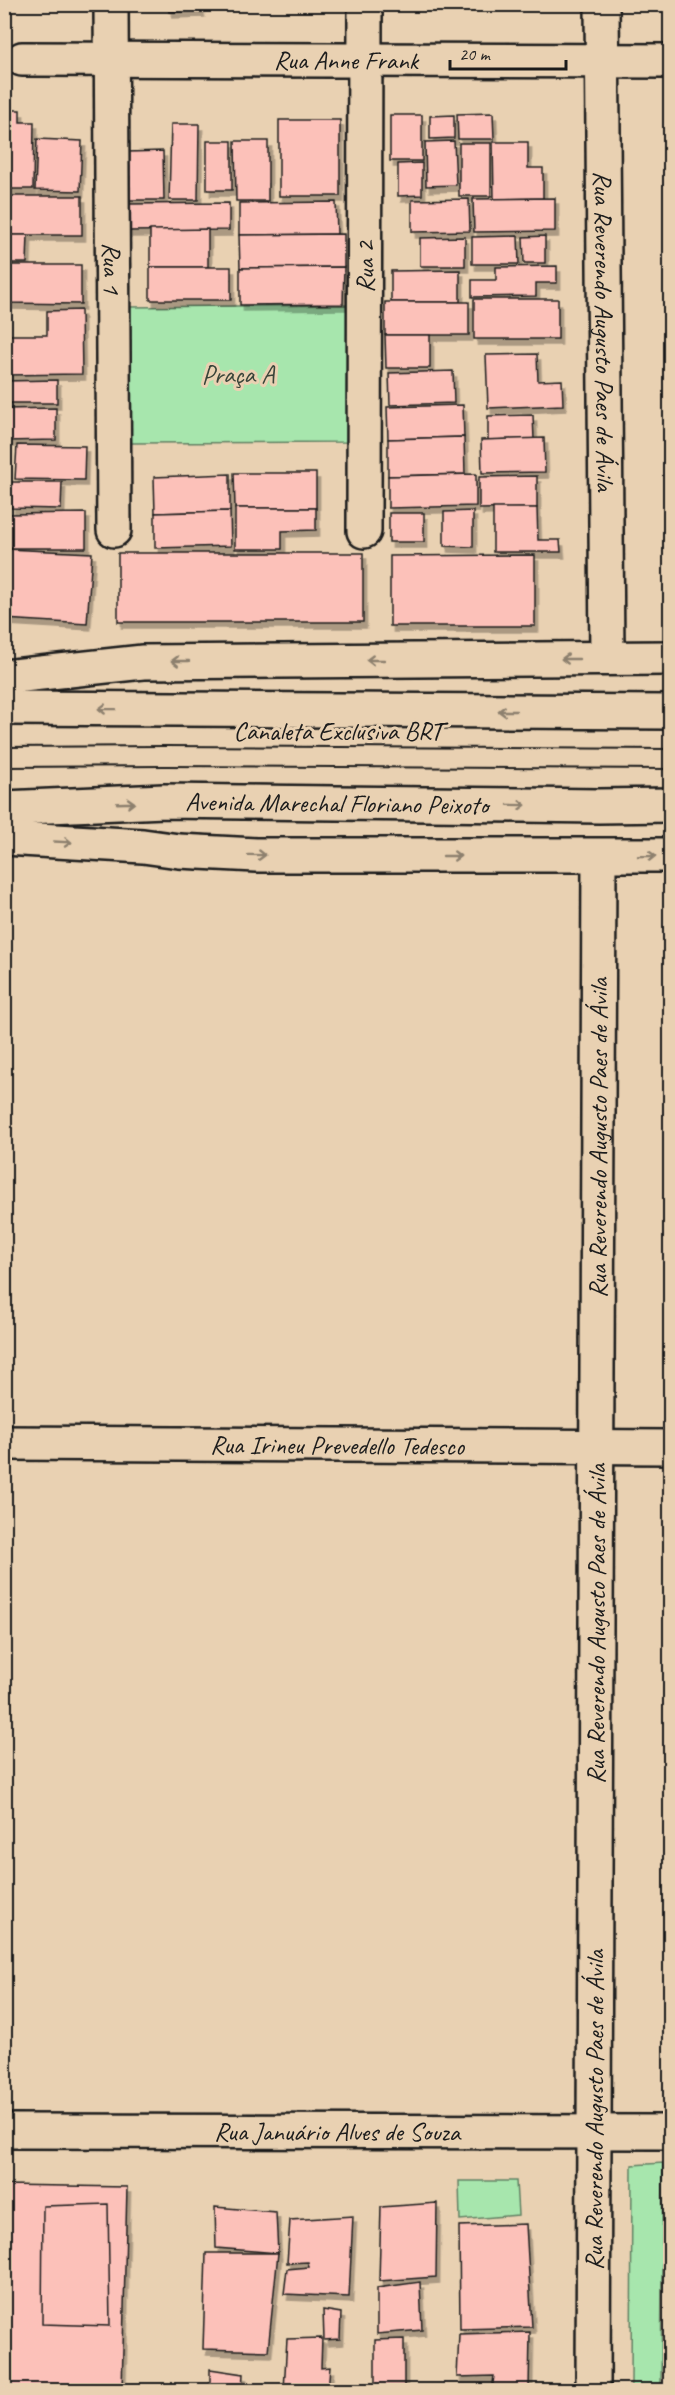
<svg xmlns="http://www.w3.org/2000/svg" width="675" height="2395" font-family="Caveat,sans-serif">
	<style>
		.green { fill: #a7e6ad; stroke: #628164; stroke-width: 1.5 }
		.building { fill: #fcc1b9; stroke: #1c1c1c; stroke-width: 1.5; filter: url(#shadow) }
		.lines { fill: none; stroke-linecap: round; stroke-linejoin: round }
		.lane-casing { stroke: #1c1c1c; stroke-width: 22 }
		.street-casing { stroke: #1c1c1c; stroke-width: 38 }
		.secondary-casing { stroke: #1c1c1c; stroke-width: 38 }
		.primary-casing { stroke: #1c1c1c; stroke-width: 38 }
		.lane { stroke: #e9d1b2; stroke-width: 18 }
		.street { stroke: #e9d1b2; stroke-width: 33 }
		.secondary { stroke: #e9d1b2; stroke-width: 33 }
		.primary { stroke: #e9d1b2; stroke-width: 33 }
		.oneway { stroke: #8d806e }
		.labels { text-anchor: middle; dominant-baseline: central; stroke-width: 6; stroke-linejoin: round; paint-order: stroke }
		.street-label { font-size: 26px; fill: #1c1c1c; stroke: #e9d1b2 }
		.park-label { font-size: 26px; fill: #384439; stroke: #e9d1b2 }
	</style>
	<defs>
		<filter id="shadow"><feDropShadow dx="3.5" dy="6" stdDeviation="0" flood-color="#0004"/></filter>
	</defs>
	<rect width="100%" height="100%" fill="#e9d1b2"/>
	<filter id="ink" filterUnits="userSpaceOnUse"><feTurbulence type="fractalNoise" baseFrequency=".0167" numOctaves="2"/><feDisplacementMap in="SourceGraphic" scale="12" xChannelSelector="R" yChannelSelector="G"/><feConvolveMatrix kernelMatrix="1 2 1 2 8 2 1 2 1" color-interpolation-filters="sRGB"/></filter>
	<g filter="url(#ink)">
		<!-- green -->
		<g class="green">
			<path d="M348,305l1,137 -221,1v-136z"/>
			<path d="M663,2163l-2,227h-30l1,-225z"/>
			<path d="M459,2181h57l2,34 -58,5z"/>
		</g>
		<!-- building -->
		<g class="building">
			<path d="M169,4h31l1,7 -32,1z"/>
			<path d="M4,110h16v12h14l-1,67h-29z"/>
			<path d="M493,113l1,26h-36l-1,-25z"/>
			<rect x="390" y="115" width="32" height="46"/>
			<path d="M454,115v23l-24,1v-23z"/>
			<rect x="279" y="120" width="61" height="76"/>
			<path d="M171,124h28l-1,76h-29z"/>
			<path d="M37,139l45,2 -2,50 -45,-1z"/>
			<rect x="207" y="141" width="25" height="49"/>
			<path d="M235,141h33v60h-32z"/>
			<path d="M454,141l2,44 -30,1 -1,-44z"/>
			<path d="M493,142h35v26h15v30l-49,1z"/>
			<rect x="459" y="143" width="32" height="53"/>
			<path d="M163,151l1,49h-36l-1,-48z"/>
			<path d="M422,163v32l-24,1v-32z"/>
			<rect x="4" y="196" width="78" height="39"/>
			<path d="M555,198v33l-81,1 -1,-33z"/>
			<path d="M469,199l1,32 -58,1v-32z"/>
			<path d="M336,202l1,32 -98,1v-32z"/>
			<path d="M229,203v27l-102,1v-27z"/>
			<path d="M208,229v38h-58v-37z"/>
			<path d="M344,234v33l-104,1 -1,-33z"/>
			<path d="M4,235h24l-1,28h-23z"/>
			<path d="M518,236l1,28h-47v-27z"/>
			<path d="M545,236v27h-21l-1,-26z"/>
			<path d="M465,237v29h-45v-28z"/>
			<path d="M4,265h77v39l-77,-1z"/>
			<path d="M557,266v17h-21v13l-64,1v-17h24v-13z"/>
			<rect x="150" y="267" width="81" height="33"/>
			<path d="M344,267l-1,37 -103,1v-37z"/>
			<path d="M460,270v32h-69v-31z"/>
			<rect x="474" y="299" width="84" height="40"/>
			<rect x="385" y="302" width="84" height="33"/>
			<path d="M81,310l1,64 -78,1v-40h43v-24z"/>
			<path d="M385,335h45v33h-44z"/>
			<path d="M537,354l1,27 24,-1 1,25 -75,3 -2,-53z"/>
			<path d="M453,371l1,32 -64,2 -1,-32z"/>
			<path d="M57,380v23h-53v-22z"/>
			<path d="M463,405l1,32 -76,2 -1,-32z"/>
			<path d="M56,408v32l-52,1v-32z"/>
			<path d="M533,415l1,24 -46,1v-24z"/>
			<path d="M464,437l1,37 -77,2v-37z"/>
			<path d="M544,438l1,34 -63,1 -1,-33z"/>
			<path d="M17,445l68,1 -1,34 -69,-1z"/>
			<path d="M234,473h82v35h-81z"/>
			<path d="M230,474v37l-75,2 -1,-36z"/>
			<path d="M476,474v32l-88,2v-32z"/>
			<path d="M537,476v32l-58,1v-32z"/>
			<path d="M11,482h51l-1,27 -50,-1z"/>
			<path d="M235,508h81v22l-34,1v18h-47z"/>
			<path d="M493,508h44l1,32h22l1,12h-68z"/>
			<path d="M230,511l1,35 -76,2v-35z"/>
			<path d="M473,511v36l-29,-1v-34z"/>
			<path d="M86,513v35h-78v-34z"/>
			<rect x="389" y="513" width="35" height="29"/>
			<path d="M5,549l87,4 -5,71 -83,-5z"/>
			<rect x="118" y="553" width="245" height="69"/>
			<path d="M535,555v71h-145v-70z"/>
			<path d="M4,2185l123,2 -5,203h-118z"/>
			<path d="M437,2203l-1,74 -57,4 2,-74z"/>
			<path d="M108,2204l2,122 -68,-2 1,-118z"/>
			<path d="M215,2207l61,5 2,41 -62,-5z"/>
			<path d="M353,2216l-4,81 -65,-3 3,-25 22,-2 -1,-5 -21,1 3,-43z"/>
			<path d="M526,2224l6,103 -72,2 -1,-103z"/>
			<path d="M206,2253h72l-10,98 -65,-2z"/>
			<path d="M420,2282l2,48 -45,4v-46z"/>
			<path d="M323,2310l18,3 -1,26 -16,1z"/>
			<path d="M530,2332l-1,58h-37l2,-14 -37,1 2,-43z"/>
			<path d="M322,2338l-1,30 9,-1 -2,23h-44l3,-51z"/>
			<path d="M404,2339v47h-29v-46z"/>
			<path d="M210,2369l33,5 -1,16h-32z"/>
		</g>
		<g class="lines">
			<!-- lane casing -->
			<g class="lane-casing">
				<path id="lane" d="M4,757l161,-1 505,3"/>
			</g>
			<!-- street casing -->
			<g class="street-casing">
				<g id="street">
					<path id="s1" d="M111,4l3,526"/>
					<path id="s2" d="M602,4l5,654"/>
					<path id="s3" d="M22,59l648,2"/>
					<path id="s4" d="M364,531l1,-527"/>
					<path d="M4,677l139,-15 527,-4"/>
					<path d="M4,838l139,8 36,5 77,4h414"/>
					<path id="s5" d="M4,1443l666,4"/>
					<path id="s6" d="M593,2390l6,-1533"/>
				</g>
			</g>
			<!-- secondary casing -->
			<g class="secondary-casing">
				<g id="secondary">
					<path id="s7" d="M4,2131l666,1"/>
				</g>
			</g>
			<!-- primary casing -->
			<g class="primary-casing">
				<g id="primary">
					<path d="M4,708l666,4"/>
					<path id="s8" d="M4,808l160,-7 435,5 71,-1"/>
				</g>
			</g>
			<!-- lane -->
			<use href="#lane" class="lane"/>
			<!-- street -->
			<use href="#street" class="street"/>
			<!-- secondary -->
			<use href="#secondary" class="secondary"/>
			<!-- primary -->
			<use href="#primary" class="primary"/>
		</g>
		<!-- one-way arrows -->
		<defs><path id="oneway-shaft" d="M-6 0H5M1.5-3L5.5 0L1.5 3" fill="none" stroke-width="1.6" stroke-linecap="round" stroke-linejoin="round" transform="scale(1.5)"/></defs>
		<g class="oneway">
			<use href="#oneway-shaft" transform="translate(570 659) rotate(180)"/>
			<use href="#oneway-shaft" transform="translate(375 660) rotate(180)"/>
			<use href="#oneway-shaft" transform="translate(180 661) rotate(180)"/>
			<use href="#oneway-shaft" transform="translate(107 709) rotate(-179)"/>
			<use href="#oneway-shaft" transform="translate(507 711) rotate(-180)"/>
			<use href="#oneway-shaft" transform="translate(126 803) rotate(-2)"/>
			<use href="#oneway-shaft" transform="translate(517 805) rotate(1)"/>
			<use href="#oneway-shaft" transform="translate(63 842) rotate(3)"/>
			<use href="#oneway-shaft" transform="translate(257 855) rotate(1)"/>
			<use href="#oneway-shaft" transform="translate(452 856)"/>
			<use href="#oneway-shaft" transform="translate(647 856) rotate(-1)"/>
		</g>
	</g>
	<g class="labels">
		<!-- street labels -->
		<g class="street-label">
			<text stroke="none"><textPath href="#s3" startOffset="324">Rua Anne Frank</textPath></text>
			<text stroke="none"><textPath href="#s1" startOffset="264">Rua 1</textPath></text>
			<text stroke="none"><textPath href="#s4" startOffset="264">Rua 2</textPath></text>
			<text stroke="none"><textPath href="#s2" startOffset="327">Rua Reverendo Augusto Paes de Ávila</textPath></text>
			<text x="338" y="731">Canaleta Exclusiva BRT</text>
			<text stroke="none"><textPath href="#s8" startOffset="333">Avenida Marechal Floriano Peixoto</textPath></text>
			<text stroke="none"><textPath href="#s6" startOffset="1252">Rua Reverendo Augusto Paes de Ávila</textPath></text>
			<text stroke="none"><textPath href="#s5" startOffset="333">Rua Irineu Prevedello Tedesco</textPath></text>
			<text stroke="none"><textPath href="#s6" startOffset="766">Rua Reverendo Augusto Paes de Ávila</textPath></text>
			<text stroke="none"><textPath href="#s6" startOffset="280">Rua Reverendo Augusto Paes de Ávila</textPath></text>
			<text stroke="none"><textPath href="#s7" startOffset="333">Rua Januário Alves de Souza</textPath></text>
		</g>
		<!-- park labels -->
		<g class="park-label">
			<text x="238" y="374">Praça A</text>
		</g>
	</g>
	<!-- margin -->
	<rect width="675" height="2395" fill="none" stroke="#e9d1b2" stroke-width="24"/>
	<rect x="12" y="12" width="651" height="2371" fill="none" stroke="#1c1c1c" stroke-width="2" filter="url(#ink)"/>
	<!-- scale -->
	<path d="M450 60v9h116v-9" fill="none" stroke="#1c1c1c" stroke-width="3"/>
	<text x="459" y="60" font-size="18" fill="#1c1c1c" stroke="#e9d1b2" stroke-width="4.5" paint-order="stroke">20 m</text>
</svg>
